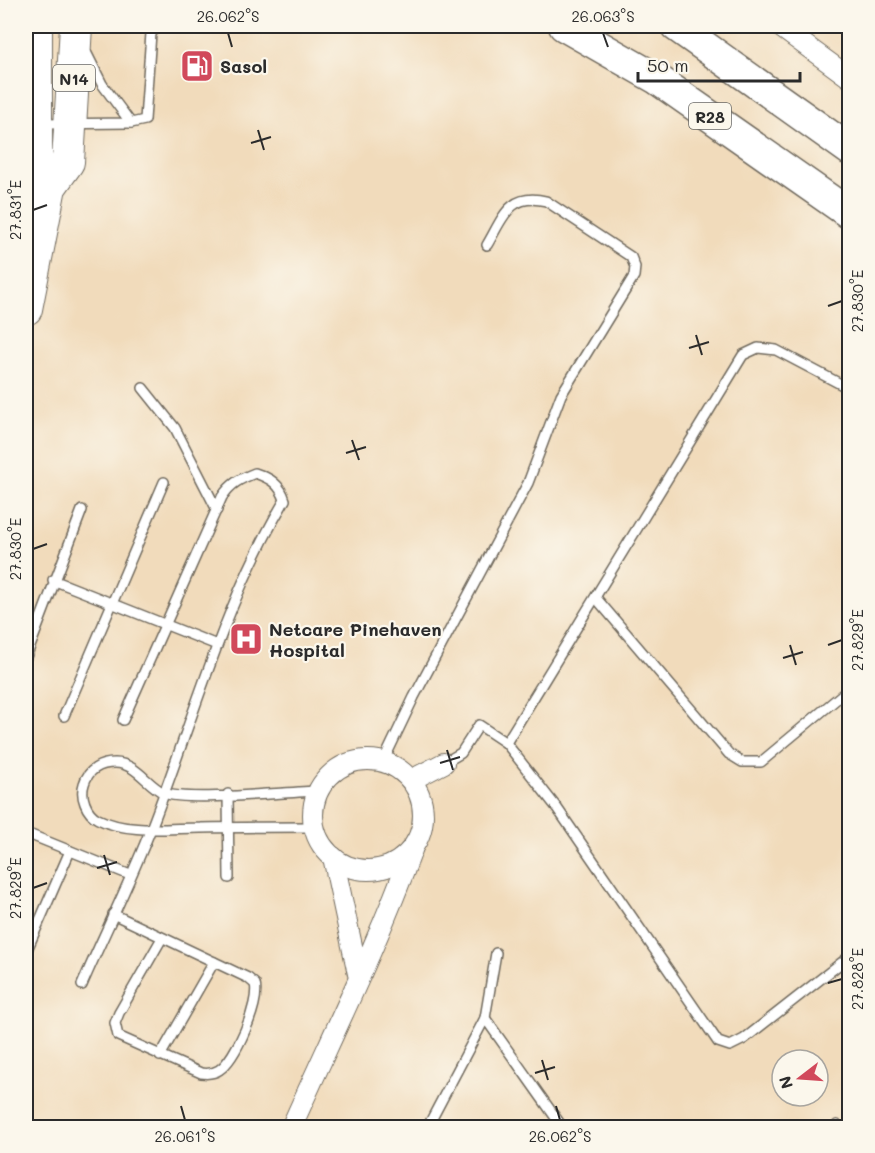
<svg xmlns="http://www.w3.org/2000/svg" width="875" height="1153" font-family="Mali,sans-serif">
	<style>
		.lines { fill: none; stroke-linecap: round; stroke-linejoin: round }
		.service-casing { stroke: #70695d; stroke-width: 12 }
		.minor-casing { stroke: #70695d; stroke-width: 22 }
		.primary-casing { stroke: #70695d; stroke-width: 33 }
		.trunk-casing { stroke: #70695d; stroke-width: 34 }
		.service { stroke: #fff; stroke-width: 9 }
		.minor { stroke: #fff; stroke-width: 20 }
		.primary { stroke: #fff; stroke-width: 30 }
		.trunk { stroke: #fff; stroke-width: 32 }
		.ticks { fill: none; stroke: #2b2b2b; stroke-width: 2 }
		.labels { text-anchor: middle; dominant-baseline: central; stroke-width: 4.5; stroke-linejoin: round; paint-order: stroke }
		.shield { fill: #fbf7ec; stroke: #696865; stroke-width: 1.5 }
		.shield-label { font-size: 16px; font-weight: bold; fill: #2b2b2b }
		.poi-label { font-size: 18px; font-weight: bold; fill: #2b2b2b; stroke: #fbf7ec; text-anchor: start }
		.neatline { fill: none; stroke: #2b2b2b; stroke-width: 2 }
		.ticks-label { font-size: 15px; text-anchor: middle; fill: #2b2b2b }
	</style>
	<rect width="100%" height="100%" fill="#fbf7ec"/>
	<filter id="ink" filterUnits="userSpaceOnUse"><feTurbulence type="fractalNoise" baseFrequency=".0167" numOctaves="2"/><feDisplacementMap in="SourceGraphic" scale="12" xChannelSelector="R" yChannelSelector="G"/><feConvolveMatrix kernelMatrix="1 2 1 2 8 2 1 2 1" color-interpolation-filters="sRGB"/></filter>
	<filter id="wash" filterUnits="userSpaceOnUse"><feTurbulence type="fractalNoise" baseFrequency=".008" numOctaves="4" result="noise"/><feDisplacementMap in="SourceGraphic" scale="24" xChannelSelector="R" yChannelSelector="G"/><feGaussianBlur stdDeviation="1.35" result="paint"/><feColorMatrix in="noise" values="0 0 0 0 0 0 0 0 0 0 0 0 0 0 0 0 0 1.4 0 .05"/><feComposite in="paint" operator="in"/></filter>
	<g filter="url(#wash)">
		<rect width="100%" height="100%" fill="#f1dbbb"/>
	</g>
	<g filter="url(#ink)">
		<g class="lines">
			<!-- service casing -->
			<g class="service-casing">
				<g id="service">
					<path d="M85,50l17,34 29,39"/>
					<path d="M41,124l90,-1 14,-3 6,-87 8,-7"/>
					<path d="M143,388l32,40 42,82"/>
					<path d="M53,580l164,65"/>
					<path d="M596,598l133,156 13,8h19l89,-74"/>
					<path d="M26,657l56,-147"/>
					<path d="M64,716l100,-234"/>
					<path d="M506,743l237,-388 15,-7 18,2 74,39"/>
					<path d="M383,762l31,-65 114,-214 33,-88 73,-119 1,-9 -4,-10 -85,-56c-37,-9 -43,17 -59,44"/>
					<path d="M444,763l17,-10 18,-28 27,18 51,65 161,234 12,4 14,-7 106,-83"/>
					<path d="M228,794l1,84"/>
					<path d="M315,827c-38,0 -76,0 -114,1 -33,0 -73,6 -103,-9 -12,-6 -18,-23 -14,-35 4,-14 16,-21 31,-21 21,0 32,22 49,30 22,9 125,-1 155,-2"/>
					<path d="M26,833l104,42"/>
					<path d="M113,914l135,64 7,6c5,19 -19,75 -36,86 -6,4 -11,4 -18,3l-83,-37 -3,-13 4,-10 43,-75"/>
					<path d="M26,952l44,-101"/>
					<path d="M82,985c23,-53 49,-105 70,-159 42,-109 73,-225 133,-326 -5,-16 -15,-22 -30,-27 -15,6 -24,10 -33,24l-99,223"/>
					<path d="M485,1018l11,-65"/>
					<path d="M160,1056l54,-94"/>
					<path d="M837,1125l3,3"/>
					<path d="M427,1128l58,-110 78,110"/>
				</g>
			</g>
			<!-- minor casing -->
			<g class="minor-casing">
				<g id="minor">
					<path d="M779,26l71,52"/>
					<circle cx="368" cy="815" r="55"/>
					<path d="M411,780l33,-17"/>
					<path d="M333,857l25,117"/>
					<path d="M291,1128c41,-92 87,-185 121,-278"/>
				</g>
			</g>
			<!-- primary casing -->
			<g class="primary-casing">
				<g id="primary">
					<path d="M564,26l93,53 193,135"/>
					<path d="M676,26l174,124"/>
				</g>
			</g>
			<!-- trunk casing -->
			<g class="trunk-casing">
				<g id="trunk">
					<path d="M36,26v131l14,30"/>
					<path d="M26,309l24,-122 18,-25 8,-136"/>
				</g>
			</g>
			<!-- service -->
			<use href="#service" class="service"/>
			<!-- minor -->
			<use href="#minor" class="minor"/>
			<!-- primary -->
			<use href="#primary" class="primary"/>
			<!-- trunk -->
			<use href="#trunk" class="trunk"/>
		</g>
	</g>
	<!-- ticks -->
	<path class="ticks" d="M228,33l4,14M603,33l5,14M258,130l6,20M251,143l20,-6M33,210l14,-5M828,306l14,-5M696,335l6,20M689,348l20,-6M352,440l7,20M346,453l20,-6M33,549l14,-5M790,645l6,20M828,645l14,-5M783,658l20,-6M447,750l6,20M440,763l20,-6M104,855l6,20M97,868l20,-6M33,888l14,-5M828,983l14,-4M542,1060l6,20M535,1073l20,-6M181,1106l4,14M556,1106l4,14"/>
	<!-- icons -->
	<defs>
		<g id="fuel-square" transform="scale(1.725)"><rect x="-9" y="-9" width="18" height="18" rx="4" fill="#d1495b" stroke="#fbf7ec"/><path d="M-5.5-6h7V0h2V4h1.3V-2.5L3-4.5l.8-.8L6-3V5H2.5V1h-1V6h-7ZM-4.2-4.7v3.2H.2V-4.7Z" fill="#fff"/></g>
		<g id="hospital-square" transform="scale(1.725)"><rect x="-9" y="-9" width="18" height="18" rx="4" fill="#d1495b" stroke="#fbf7ec"/><path d="M-5-5h3v3.5h4V-5h3V5h-3V1.5h-4V5h-3Z" fill="#fff"/></g>
	</defs>
	<g fill-rule="evenodd">
		<use href="#fuel-square" x="197" y="66"/>
		<use href="#hospital-square" x="246" y="639"/>
	</g>
	<g class="labels">
		<!-- shield labels -->
		<g class="shield">
			<rect x="53" y="65" width="42" height="26" rx="4.5"/>
			<rect x="689" y="103" width="42" height="26" rx="4.5"/>
		</g>
		<g class="shield-label">
			<text x="74" y="78">N14</text>
			<text x="710" y="116">R28</text>
		</g>
		<!-- poi labels -->
		<g class="poi-label">
			<text x="220" y="66">Sasol</text>
			<text x="269" y="629">Netcare Pinehaven<tspan x="269" dy="21">Hospital</tspan></text>
		</g>
	</g>
	<!-- margin -->
	<rect width="875" height="1153" fill="none" stroke="#fbf7ec" stroke-width="66"/>
	<!-- north arrow -->
	<g transform="translate(800 1078) rotate(253)"><circle r="28" fill="#fbf7ec" stroke="#a8a59f" stroke-width="1.5"/>
	<path d="M0-4.5L10 22L0 15L-10 22Z" fill="#d1495b"/>
	<text y="-9" font-size="16" font-weight="bold" text-anchor="middle" fill="#2b2b2b">N</text>
	</g>
	<!-- scale -->
	<path d="M638 72v9h162v-9" fill="none" stroke="#2b2b2b" stroke-width="3"/>
	<text x="647" y="72" font-size="18" fill="#2b2b2b" stroke="#fbf7ec" stroke-width="4.5" paint-order="stroke">50 m</text>
	<rect x="33" y="33" width="809" height="1087" class="neatline"/>
	<g class="ticks-label">
		<text x="228" y="22">26.062°S</text>
		<text x="603" y="22">26.063°S</text>
		<text transform="translate(16 210) rotate(-90)" y="5">27.831°E</text>
		<text transform="translate(858 301) rotate(-90)" y="5">27.830°E</text>
		<text transform="translate(16 549) rotate(-90)" y="5">27.830°E</text>
		<text transform="translate(858 640) rotate(-90)" y="5">27.829°E</text>
		<text transform="translate(16 888) rotate(-90)" y="5">27.829°E</text>
		<text transform="translate(858 979) rotate(-90)" y="5">27.828°E</text>
		<text x="185" y="1142">26.061°S</text>
		<text x="560" y="1142">26.062°S</text>
	</g>
</svg>
